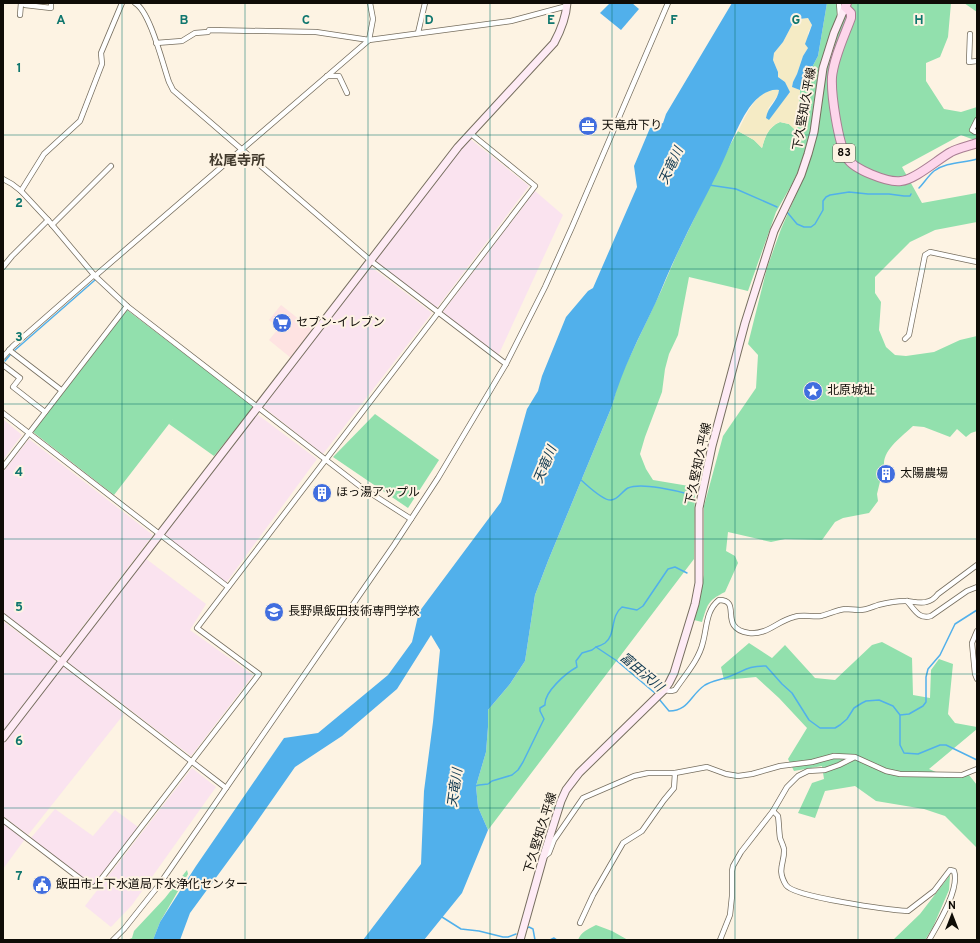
<svg xmlns="http://www.w3.org/2000/svg" width="980" height="943" font-family="Overpass,'Noto Sans JP',sans-serif">
	<style>
		.commercial { fill: #fee3e2 }
		.industrial { fill: #fae3ef }
		.green { fill: #92e0ad }
		.sand { fill: #f5ebc5 }
		.water { fill: #51b0eb }
		.lines { fill: none; stroke-linecap: round; stroke-linejoin: round }
		.stream { stroke: #51b0eb; stroke-width: 1.5 }
		.street-casing { stroke: #766e5f; stroke-width: 6 }
		.secondary-casing { stroke: #766e5f; stroke-width: 9 }
		.primary-casing { stroke: #a87e92; stroke-width: 10 }
		.street { stroke: #fff; stroke-width: 4.5 }
		.secondary { stroke: #feebf5; stroke-width: 7 }
		.primary { stroke: #fdd6eb; stroke-width: 8 }
		.grid { fill: none; stroke: #0f766e; stroke-width: 1; stroke-opacity: 0.55 }
		.labels { text-anchor: middle; dominant-baseline: central; stroke-width: 4; stroke-linejoin: round; paint-order: stroke }
		.shield { fill: #fdf3e3; stroke: #565149; stroke-width: 1 }
		.shield-label { font-size: 11px; font-weight: bold; fill: #0f0c07 }
		.street-label { font-size: 12px; fill: #0f0c07; stroke: #fdf3e3 }
		.poi-label { font-size: 12px; fill: #0f0c07; stroke: #fdf3e3; text-anchor: start }
		.water-label { font-size: 13px; font-style: italic; fill: #0f3850; stroke: #fdf3e3 }
		.quarter-label { font-size: 14px; font-weight: bold; fill: #41392c; stroke: #fdf3e3 }
		.grid-label { font-size: 13px; text-anchor: middle; font-weight: bold; fill: #0f766e; stroke: #fdf3e3; stroke-width: 4; stroke-linejoin: round; paint-order: stroke }
	</style>
	<rect width="100%" height="100%" fill="#fdf3e3"/>
	<!-- commercial -->
	<path class="commercial" d="M281,305l33,26 -23,27 -22,-18 10,-12 -10,-8z"/>
	<!-- industrial -->
	<g class="industrial">
		<path d="M469,138l60,48 -93,123 -61,-48z"/>
		<path d="M535,191l28,24 -65,141 -56,-43z"/>
		<path d="M370,266l62,47 -109,141 -61,-48z"/>
		<path d="M257,414l60,45 -91,124 -63,-49z"/>
		<path d="M3,419l19,16 -19,25z"/>
		<path d="M29,439l124,96 -93,121 -57,-43v-141z"/>
		<path d="M145,558l61,46 -16,26 63,45 -62,81 -125,-95z"/>
		<path d="M3,621l54,41 -54,69z"/>
		<path d="M62,665l62,49 -96,121 -25,-19v-75z"/>
		<path d="M192,768l24,19 -84,118 -21,22 -26,-21z"/>
		<path d="M55,809l38,27 22,-26 23,17 -45,58 -62,-47z"/>
		<path d="M3,822l22,17 -22,30z"/>
	</g>
	<!-- green -->
	<g class="green">
		<path d="M827,3h124l-3,34 -8,20 -14,6v18l18,28 17,3 16,-5v34l-16,-6 -59,32 20,36 55,-10v29l-42,8 -25,12 -35,35v16l6,9 -2,28 7,17 9,8 11,1 28,-4 26,-12 17,-4v95l-6,2 -5,4 -9,-8 -7,8 -26,-10 -11,-1c-10,10 -30,23 -29,39l-7,29 1,7 -9,12 -26,5 -8,4 -13,18 -37,-1 -14,3 -43,-10 -2,19 9,5 3,7 -13,29c-18,9 -17,12 -23,30l-8,-2 10,-45v-69l19,-70 33,-48 2,-33 -10,-11 19,-76 14,-39 22,-50 -2,-14 -9,19 -16,28 -28,79 -59,-14 -11,58 -9,19 -4,15 -3,23 -17,45 -5,17 6,15 7,11 42,7 -1,72 -206,271 -10,-23 -2,-21 10,-34 2,-25v-17l22,-26 15,-23 10,-66 13,-34 64,-155 5,-19 7,-18 37,-78 16,-37 53,-109 8,-14 16,9 8,8c3,-11 6,-21 18,-26l9,2 8,7 3,-41 18,-34z"/>
		<path d="M964,3h13v9z"/>
		<path d="M127,310l125,95v4l-38,47 -45,-32 10,-13 -65,84 -81,-63z"/>
		<path d="M375,414l64,46 -31,48 -75,-51z"/>
		<path d="M882,642l30,16 1,37 17,3 1,-28 8,-11 14,5 -5,50 7,9 22,4v2l-48,40 14,6h26l8,10v63l-32,-32 -21,-7 -48,-8 -21,-15 -30,5 -10,27 -17,-5 14,-30 12,-4 -2,-13 -28,5 -6,-12 19,-31 -28,-30 -23,-21 -32,3 -3,-13 28,-24 23,15 13,-13 30,33 20,2 37,-35z"/>
		<path d="M187,870l1,4 -28,48 -7,18h-26l5,-2 2,-7 31,-33z"/>
		<path d="M950,875l-1,15 -16,37 -8,13h-32l27,-26z"/>
		<path d="M596,925l16,6 16,9h-50c3,-8 10,-11 18,-15z"/>
	</g>
	<!-- sand -->
	<path class="sand" d="M808,18l4,7 -4,8v15l-5,8 -6,18 -4,8 -1,5 8,3 -3,42 -8,-8 -9,-2c-12,5 -15,15 -18,26l-8,-8 -16,-9c8,-16 19,-44 41,-41l-1,5 -11,15 18,-13 5,-4 -5,-11 -7,-5v-5l-5,-12 1,-7 9,-11 10,-19 6,-4z"/>
	<!-- water -->
	<g class="water">
		<path d="M610,3h22l7,6 -18,21 -21,-17z"/>
		<path d="M732,3h95l-9,53 -18,34 -8,-3 1,-5 4,-8 6,-18 5,-8 -3,-4 7,-19 -4,-7 -9,1 -6,4 -10,19 -9,11 -1,7 5,12v5l7,5 5,10 -21,28 -3,-2c2,-12 12,-17 13,-28 -11,-2 -23,8 -30,18 -13,19 -20,42 -30,62 -14,28 -28,54 -41,82 -8,16 -15,34 -22,50 -16,34 -34,67 -44,104l-64,155 -13,34 -10,66 -15,23 -22,26v17l-2,25 -10,34 2,21 10,23 -26,63 -38,47h-61l58,-76 3,-73 9,-69 7,-72 -9,-15 -34,54 -55,47 -47,31 -44,63 -61,83 -10,27h-27l7,-18 36,-56 88,-128 34,-5 70,-58 24,-33 7,-30 82,-110 26,-93 11,-18 4,-15 24,-59 22,-26 5,-3 44,-101 -3,-21 16,-38 13,-5 3,-9z"/>
	</g>
	<g class="lines">
		<!-- stream -->
		<g class="stream">
			<path d="M709,185l27,4 41,18"/>
			<path d="M919,188c5,-5 9,-12 15,-17 12,-9 29,-8 43,-12"/>
			<path d="M787,212l10,12 7,3h7l4,-3 8,-14v-9l3,-4 4,-2 19,-3 19,2h21l15,2h6l1,-2"/>
			<path d="M15,350l80,-70"/>
			<path d="M5,361l5,-6"/>
			<path d="M581,480c6,5 22,21 30,20 7,0 11,-9 17,-12 13,-6 50,3 64,7"/>
			<path d="M596,647c3,-1 6,-2 9,-4 11,-8 5,-27 17,-36l15,3 6,-4 25,-37 7,-2 12,6"/>
			<path d="M659,699l10,12c20,0 21,-16 36,-26 7,-4 15,-5 23,-8 17,-6 18,-11 38,-11l16,18 10,9 17,27 11,8h15l5,-3 7,-6 7,-11 8,-5 4,-2 13,-1 14,6 7,9v30l4,8 14,1 22,-9h6l31,15"/>
			<path d="M900,715l9,-1 14,-8 3,-4v-25l2,-8 12,-14 15,-31 22,-14"/>
			<path d="M475,786l4,-1 9,-1 4,-3 20,-6 6,-5 5,-8 21,-43 -4,-8v-3l5,-3c-1,-13 21,-32 32,-38l-1,-6 6,-8 10,-3 4,-3 21,14 39,33"/>
			<path d="M442,917l19,12 18,2 24,6h5l8,-3"/>
			<path d="M526,929l3,-2 4,2 2,11"/>
			<path d="M550,940l4,-2 3,2"/>
		</g>
		<!-- street casing -->
		<g class="street-casing">
			<g id="street">
				<path d="M135,3c15,8 28,62 34,79l4,8 198,171 135,103"/>
				<path d="M839,3l1,13"/>
				<path d="M25,5l26,3v-5"/>
				<path d="M20,15l1,-12"/>
				<path d="M418,33l7,-30"/>
				<path d="M970,34l-1,28 8,-1"/>
				<path d="M156,43l26,-2 13,-8 13,-1 1,-2 107,2 53,8 142,-19 56,-15"/>
				<path d="M327,76h12l8,17"/>
				<path d="M977,120l-5,10 3,2 2,-1"/>
				<path d="M3,179l9,5 9,7 27,29 47,56 32,30 234,181 50,32"/>
				<path d="M21,191l23,-37 36,-33 22,-57 -1,-11 21,-50"/>
				<path d="M52,225l59,-59"/>
				<path d="M3,267l9,-11 36,-36"/>
				<path d="M95,276l274,-236 4,-21 -3,-16"/>
				<path d="M905,339l4,-4 16,-80 5,-3 47,10"/>
				<path d="M9,350l52,40"/>
				<path d="M3,357l10,-11 81,-71"/>
				<path d="M3,365l17,13 -7,9 32,25"/>
				<path d="M3,413l225,174"/>
				<path d="M3,467l124,-161"/>
				<path d="M907,601c7,8 12,19 24,15l36,-25 10,-4"/>
				<path d="M3,616l223,172"/>
				<path d="M977,631l-5,12 3,31 2,5"/>
				<path d="M664,690l7,1 4,-1c10,-15 24,-30 28,-48 4,-15 3,-32 16,-42 24,0 -2,28 30,33 19,2 28,-12 45,-16 8,-3 18,0 27,-1 8,-2 16,-6 24,-7 5,0 10,1 15,1 6,0 12,-3 18,-5 8,-2 18,-4 27,-4 7,0 15,3 21,1 6,-1 9,-4 12,-8l39,-29"/>
				<path d="M773,811l5,5c1,7 1,15 2,22 1,3 3,7 4,11 1,14 -8,20 2,36 7,12 104,25 122,26l26,-20 16,-21 4,1c6,18 -16,53 -25,69"/>
				<path d="M3,820l88,67h4l164,-213 -62,-46 338,-442 -65,-53"/>
				<path d="M544,857l5,-4 5,-13 29,-42 51,-22 14,-3h27l32,-6 19,7 12,2 14,-2 28,-8 32,-4 22,-6 21,1 31,14 14,3 62,1 15,-6"/>
				<path d="M580,923l13,-28 30,-52 19,-12 22,-31 10,-12 1,-15"/>
				<path d="M113,940l11,-11 35,-44 235,-340 44,-67 68,-114 39,-77 27,-60 96,-224"/>
				<path d="M720,940l10,-25 2,-19v-25l1,-5 8,-14 32,-41 14,-24 11,-11 10,-5 17,-1 14,-5 14,-7"/>
			</g>
		</g>
		<!-- secondary casing -->
		<g class="secondary-casing">
			<g id="secondary">
				<path d="M3,738l455,-591 96,-104c7,-13 12,-25 13,-40"/>
				<path d="M520,940l23,-82 18,-57 5,-11 13,-17 85,-83 5,-7 5,-10 21,-69 4,-21v-75l13,-62 33,-123 29,-92 27,-56 7,-21 6,-22 9,-64 11,-35 11,-26"/>
			</g>
		</g>
		<!-- primary casing -->
		<g class="primary-casing">
			<path id="primary" d="M847,3l-2,4 6,6v5c-7,19 -17,39 -19,59 -1,17 6,66 15,81 6,11 41,25 54,23 14,-1 37,-22 50,-29 7,-4 18,-6 26,-9"/>
		</g>
		<!-- street -->
		<use href="#street" class="street"/>
		<!-- secondary -->
		<use href="#secondary" class="secondary"/>
		<!-- primary -->
		<use href="#primary" class="primary"/>
	</g>
	<!-- grid -->
	<path class="grid" d="M122,3v937M245,3v937M368,3v937M490,3v937M612,3v937M735,3v937M858,3v937M3,135h974M3,269h974M3,404h974M3,539h974M3,674h974M3,808h974"/>
	<!-- icons -->
	<defs>
		<g id="office-disc" transform="scale(1)"><circle r="9.5" fill="#416edf" stroke="#fdf3e3"/><path d="M-6-3h4V-5.5h4V-3h4V5H-6ZM-1-4.5V-3h2v-1.5ZM-6 0V1H6V0Z" fill="#fff"/></g>
		<g id="supermarket-disc" transform="scale(1)"><circle r="9.5" fill="#416edf" stroke="#fdf3e3"/><path d="M-6-5.5h2.5l.6 2H6L4.5 2H-2.5L-4.4-4H-6ZM-1.5 3.2a1.3 1.3 0 1 0 .1 0ZM3 3.2a1.3 1.3 0 1 0 .1 0Z" fill="#fff"/></g>
		<g id="sight-disc" transform="scale(1)"><circle r="9.5" fill="#416edf" stroke="#fdf3e3"/><path d="M0-6L1.8-2.2L6-1.7L2.9 1.2L3.7 5.4L0 3.3L-3.7 5.4L-2.9 1.2L-6-1.7L-1.8-2.2Z" fill="#fff"/></g>
		<g id="building-disc" transform="scale(1)"><circle r="9.5" fill="#416edf" stroke="#fdf3e3"/><path d="M-4-6H4V6H1V3H-1V6H-4ZM-2.5-4.3h1.7v1.8h-1.7ZM.8-4.3h1.7v1.8H.8ZM-2.5-1h1.7V.8h-1.7ZM.8-1h1.7V.8H.8Z" fill="#fff"/></g>
		<g id="university-disc" transform="scale(1)"><circle r="9.5" fill="#416edf" stroke="#fdf3e3"/><path d="M0-5L7-2L0 1L-7-2ZM-4 1L0 2.5L4 1V4Q0 6-4 4Z" fill="#fff"/></g>
		<g id="civic-disc" transform="scale(1)"><circle r="9.5" fill="#416edf" stroke="#fdf3e3"/><path d="M-.6-6.5H3V-4.5H.6V-3L4-1V1h2V6H-6V1h2V-1L-.6-3ZM-1.2 2.5V6h2.4V2.5Z" fill="#fff"/></g>
	</defs>
	<g fill-rule="evenodd">
		<use href="#office-disc" x="588" y="126"/>
		<use href="#supermarket-disc" x="282" y="323"/>
		<use href="#sight-disc" x="813" y="391"/>
		<use href="#building-disc" x="886" y="474"/>
		<use href="#building-disc" x="322" y="493"/>
		<use href="#university-disc" x="274" y="612"/>
		<use href="#civic-disc" x="42" y="885"/>
	</g>
	<g class="labels">
		<!-- shield labels -->
		<rect class="shield" x="833" y="144" width="22" height="18" rx="3"/>
		<g class="shield-label">
			<text x="844" y="153">83</text>
		</g>
		<!-- street labels -->
		<g class="street-label">
			<text transform="translate(805 109) rotate(-80)">下久堅知久平線</text>
			<text transform="translate(699 464) rotate(-78)">下久堅知久平線</text>
			<text transform="translate(541 833) rotate(-73)">下久堅知久平線</text>
		</g>
		<!-- poi labels -->
		<g class="poi-label">
			<text x="602" y="126">天竜舟下り</text>
			<text x="296" y="323">セブン-イレブン</text>
			<text x="827" y="391">北原城址</text>
			<text x="900" y="474">太陽農場</text>
			<text x="336" y="493">ほっ湯アップル</text>
			<text x="288" y="612">長野県飯田技術専門学校</text>
			<text x="56" y="885">飯田市上下水道局下水浄化センター</text>
		</g>
		<!-- water labels -->
		<g class="water-label">
			<text transform="translate(672 166) rotate(-65)">天竜川</text>
			<text transform="translate(546 465) rotate(-67)">天竜川</text>
			<text transform="translate(641 673) rotate(40)">富田沢川</text>
			<text transform="translate(456 788) rotate(-82)">天竜川</text>
		</g>
		<!-- quarter labels -->
		<g class="quarter-label">
			<text x="237" y="161">松尾寺所</text>
		</g>
	</g>
	<g class="grid-label">
		<text x="61" y="24">A</text>
		<text x="184" y="24">B</text>
		<text x="306" y="24">C</text>
		<text x="429" y="24">D</text>
		<text x="551" y="24">E</text>
		<text x="674" y="24">F</text>
		<text x="796" y="24">G</text>
		<text x="919" y="24">H</text>
		<text x="19" y="72">1</text>
		<text x="19" y="207">2</text>
		<text x="19" y="341">3</text>
		<text x="19" y="476">4</text>
		<text x="19" y="611">5</text>
		<text x="19" y="745">6</text>
		<text x="19" y="880">7</text>
	</g>
	<!-- border -->
	<rect width="980" height="943" fill="none" stroke="#0f0c07" stroke-width="8"/>
	<!-- north arrow -->
	<g transform="translate(952 915)" stroke="#fdf3e3" stroke-width="3" paint-order="stroke">
	<path d="M0-3L7 15L0 10L-7 15Z" fill="#0f0c07"/>
	<text y="-6" font-size="11" font-weight="bold" text-anchor="middle" fill="#0f0c07">N</text>
	</g>
</svg>
